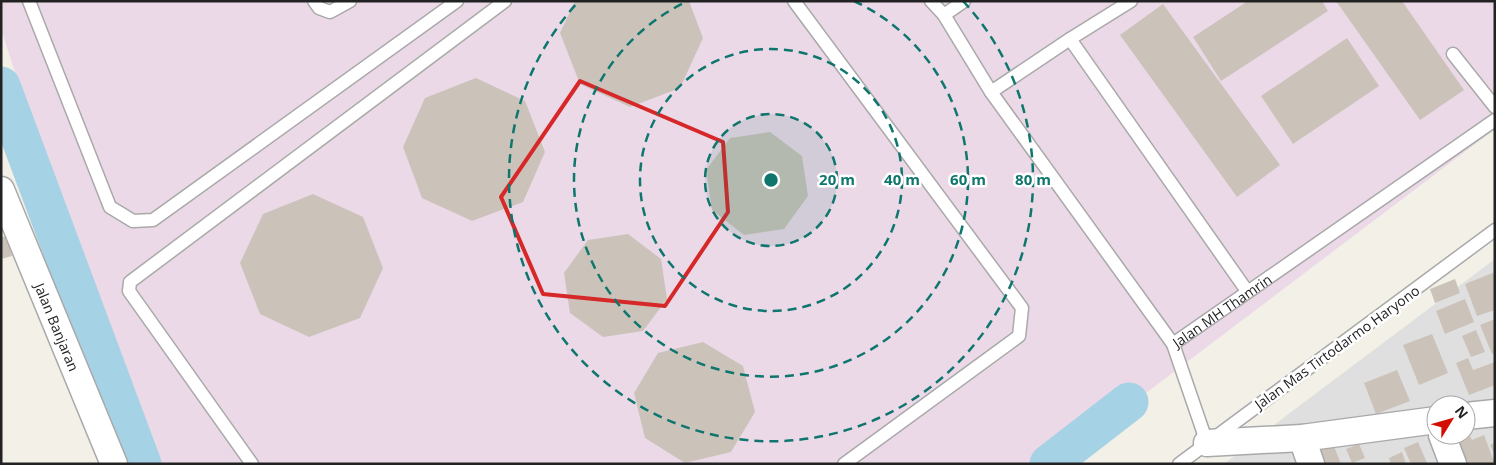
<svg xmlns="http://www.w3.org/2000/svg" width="1496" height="465" font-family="'Open Sans',sans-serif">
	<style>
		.residential { fill: #e0dfdf; fill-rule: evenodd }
		.industrial { fill: #ecd9e8 }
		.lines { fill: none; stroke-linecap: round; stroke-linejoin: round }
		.river { stroke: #a5d2e4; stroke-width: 39 }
		.building { fill: #cbc3ba }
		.lane-casing { stroke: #a9a9a9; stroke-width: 15 }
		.street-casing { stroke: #a9a9a9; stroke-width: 29 }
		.lane { stroke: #fff; stroke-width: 12 }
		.street { stroke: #fff; stroke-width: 26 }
		.marked { fill: none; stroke: #d62828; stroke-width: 4; stroke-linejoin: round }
		.ring { fill: none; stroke: #0f766e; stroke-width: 2.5; stroke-dasharray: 9 6 }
		.labels { text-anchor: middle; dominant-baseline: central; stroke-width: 5; stroke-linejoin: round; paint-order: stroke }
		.street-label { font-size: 14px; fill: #222; stroke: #fff }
		.centre { fill: #0f766e; stroke: #fff; stroke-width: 2.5 }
		.ring-label { font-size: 15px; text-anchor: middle; font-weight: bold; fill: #0f766e; stroke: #fff; stroke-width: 5; stroke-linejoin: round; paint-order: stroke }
	</style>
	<rect width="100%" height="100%" fill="#f3f0e8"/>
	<!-- residential -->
	<path class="residential" d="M1495,259v205h-271l67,-52zM1436,405h30v30h-30z"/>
	<!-- industrial -->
	<path class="industrial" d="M1,1h1494v128l-443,335h-911l-140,-435z"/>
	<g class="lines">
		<!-- river -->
		<g class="river">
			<path d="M1,86l141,378"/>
			<path d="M1049,464l80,-62"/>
		</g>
	</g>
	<!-- building -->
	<g class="building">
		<path d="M575,1h114l14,37 -23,50 -50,19 -50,-23 -20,-51z"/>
		<path d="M1248,1h74l6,10 -107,70 -28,-44z"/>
		<path d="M1336,1h66l62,89 -44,30z"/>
		<path d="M1163,4l117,161 -43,32 -117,-162z"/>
		<path d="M1347,38l32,48 -86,58 -32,-48z"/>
		<path d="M476,78l49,23 20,51 -22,50 -51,19 -50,-23 -19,-51 22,-49z"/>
		<path d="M770,132l32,24 6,40 -24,33 -40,6 -32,-25 -6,-40 24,-32z"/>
		<path d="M313,194l50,23 20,51 -23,50 -51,19 -49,-23 -20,-51 23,-49z"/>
		<path d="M628,234l33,25 6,40 -24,32 -40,6 -33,-24 -6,-40 24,-33z"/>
		<path d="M7,236l5,20 -11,3v-22z"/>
		<path d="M1495,272v38l-18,6 -12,-32z"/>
		<path d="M1455,279l5,14 -25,10 -5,-14z"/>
		<path d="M1465,299l9,23 -29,12 -9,-23z"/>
		<path d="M1495,319v34l-3,1 -12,-29z"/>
		<path d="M1476,330l9,22 -14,5 -9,-21z"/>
		<path d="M1432,334l16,39 -29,12 -16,-40z"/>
		<path d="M703,342l40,24 12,46 -24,40 -46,11 -40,-25 -11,-45 24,-40z"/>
		<path d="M1468,358l5,12 22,-8v23l-26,10 -13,-32z"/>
		<path d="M1397,370l13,31 -34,13 -12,-31z"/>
		<path d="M1484,435l11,29h-30l-15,-20 20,-8 2,4z"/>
		<path d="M1332,441l9,23h-28l-5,-13z"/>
		<path d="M1418,442l9,21 -16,1 -7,-16z"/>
		<path d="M1495,443v12l-5,-10z"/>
		<path d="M1359,444l6,14 -13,5 -6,-14z"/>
		<path d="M1402,452l4,12h-15l-2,-6z"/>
	</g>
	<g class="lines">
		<!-- lane casing -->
		<g class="lane-casing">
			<g id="lane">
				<path d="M29,1l81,206 23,14 20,-1 304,-219"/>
				<path d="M314,1l5,7 11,4 20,-11"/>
				<path d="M794,1l228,307 -3,28 -175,128"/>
				<path d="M931,1l13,14"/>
				<path d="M964,1l-20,14 47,77"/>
				<path d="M1131,1l-61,38 177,252"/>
				<path d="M1070,39l-79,53 182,252"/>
				<path d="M1453,54l42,53"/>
				<path id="s1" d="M1207,443l-34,-99 322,-224"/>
				<path d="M252,464l-123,-173 1,-9 375,-281"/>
				<path d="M1179,464l316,-234"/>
			</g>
		</g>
		<!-- street casing -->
		<g class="street-casing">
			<g id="street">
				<path id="s2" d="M1,190l113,274"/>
				<path d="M1466,416l29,-3"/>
				<path d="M1442,435l11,29"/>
				<path d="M1302,438l9,26"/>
				<path d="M1207,443l95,-5 134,-18"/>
			</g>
		</g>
		<!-- lane -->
		<use href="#lane" class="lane"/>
		<!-- street -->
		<use href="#street" class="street"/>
	</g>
	<!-- marked area -->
	<path class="marked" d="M580,81l143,61 5,70 -63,94 -122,-12 -42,-97z"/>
	<!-- distance rings -->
	<circle cx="771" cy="180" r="66" fill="#0f766e" fill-opacity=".12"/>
	<g class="ring">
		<circle cx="771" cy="180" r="66"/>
		<circle cx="771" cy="180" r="131"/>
		<path d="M854 1A197 197 0 1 1 688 1"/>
		<path d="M963 1A262 262 0 1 1 579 1"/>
	</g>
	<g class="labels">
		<!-- street labels -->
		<g class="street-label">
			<text stroke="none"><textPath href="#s1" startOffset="164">Jalan MH Thamrin</textPath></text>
			<text stroke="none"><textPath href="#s2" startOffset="148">Jalan Banjaran</textPath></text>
			<text transform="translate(1337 347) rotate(-36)">Jalan Mas Tirtodarmo Haryono</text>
		</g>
	</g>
	<circle cx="771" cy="180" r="8" class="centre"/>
	<g class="ring-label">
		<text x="837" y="185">20 m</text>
		<text x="902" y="185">40 m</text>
		<text x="968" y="185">60 m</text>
		<text x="1033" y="185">80 m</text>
	</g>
	<!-- border -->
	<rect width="1496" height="465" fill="none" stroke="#222222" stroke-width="5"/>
	<!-- north arrow -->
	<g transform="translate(1451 420) rotate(53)"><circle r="24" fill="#ffffff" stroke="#a7a7a7"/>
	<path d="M0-4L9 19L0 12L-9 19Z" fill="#d30d00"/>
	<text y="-8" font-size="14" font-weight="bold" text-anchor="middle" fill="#222222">N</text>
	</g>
</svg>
